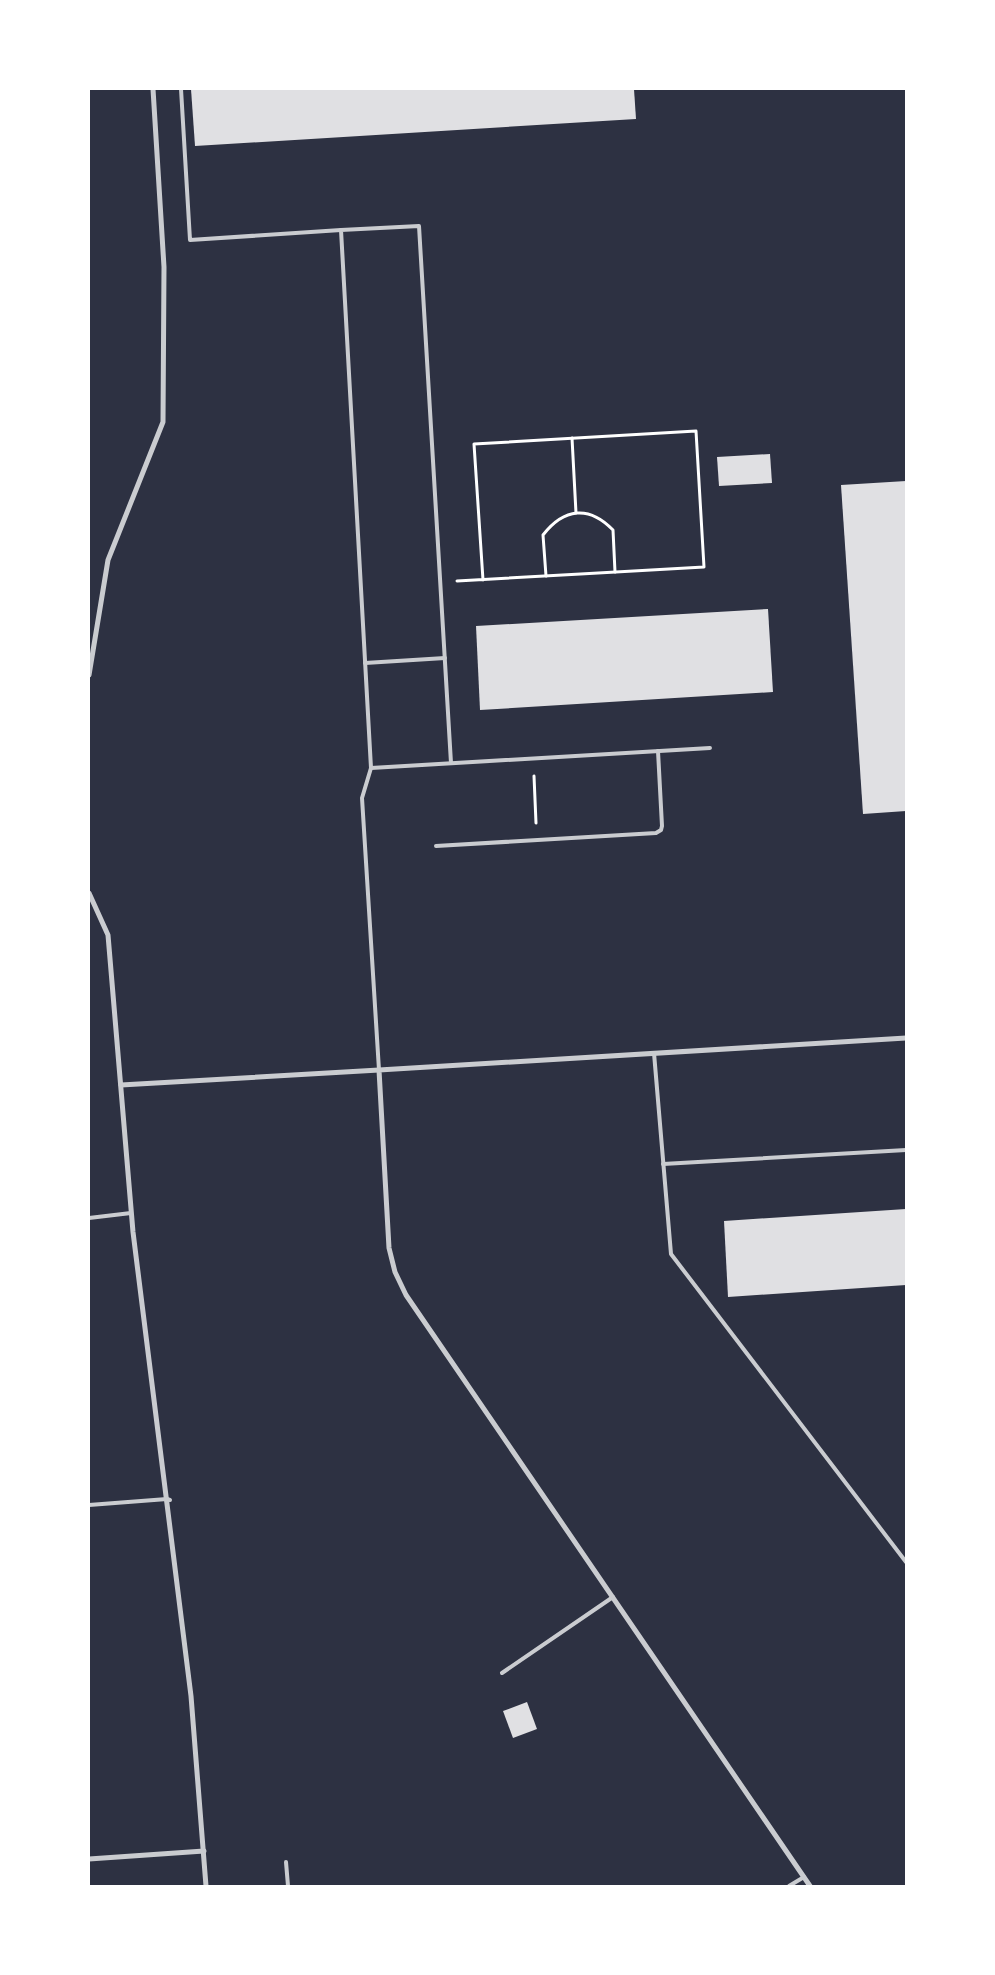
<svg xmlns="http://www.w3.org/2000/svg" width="995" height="1975" font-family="'IBM Plex Sans',sans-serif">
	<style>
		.building { fill: #e0e0e3 }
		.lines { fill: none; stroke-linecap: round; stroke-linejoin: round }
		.path { stroke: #fff; stroke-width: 3 }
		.service { stroke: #caccd0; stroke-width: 4 }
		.minor { stroke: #caccd0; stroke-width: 5 }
	</style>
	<rect width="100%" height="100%" fill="#2d3142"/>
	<!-- building -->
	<g class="building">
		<path d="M191,89h443l2,30 -441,27z"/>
		<path d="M770,454l2,29 -53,3 -2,-29z"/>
		<path d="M906,481v330l-43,3 -22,-329z"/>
		<path d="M768,609l5,83 -293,18 -4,-84z"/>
		<path d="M906,1209v76l-178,12 -4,-76z"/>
		<path d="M527,1702l10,27 -24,9 -10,-27z"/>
	</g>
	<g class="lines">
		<!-- path -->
		<g class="path">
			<path d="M572,438l4,75"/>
			<path d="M546,576l-3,-41c21,-27 46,-30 70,-5l2,42"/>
			<path d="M457,581c82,-4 165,-10 247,-14l-8,-136 -222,13 9,136"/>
			<path d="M534,776l2,47"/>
		</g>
		<!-- service -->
		<g class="service">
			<path d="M181,89l9,151 151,-10"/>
			<path d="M365,663l80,-5"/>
			<path d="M371,768l339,-20"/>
			<path d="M436,846l220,-13 5,-3 1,-4 -4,-75"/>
			<path d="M654,1053l17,201 235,308"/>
			<path d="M379,1070l-17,-272 9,-30 -30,-538 78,-4 32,537"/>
			<path d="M663,1164l243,-14"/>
			<path d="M89,1218l42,-5"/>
			<path d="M89,1505l78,-6 3,1"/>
			<path d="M502,1673l111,-76"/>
			<path d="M286,1862l2,24"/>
			<path d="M789,1886l15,-9"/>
		</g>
		<!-- minor -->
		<g class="minor">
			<path d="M89,675l19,-115 55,-138 1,-155 -11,-178"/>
			<path d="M89,893l19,42 25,297 58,464 15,190"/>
			<path d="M121,1085l258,-15"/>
			<path d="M89,1859l115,-8"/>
			<path d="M810,1886l-404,-591 -11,-23 -6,-24 -10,-178 527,-32"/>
		</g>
	</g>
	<!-- border -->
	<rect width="995" height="1975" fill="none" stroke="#ffffff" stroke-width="180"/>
</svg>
